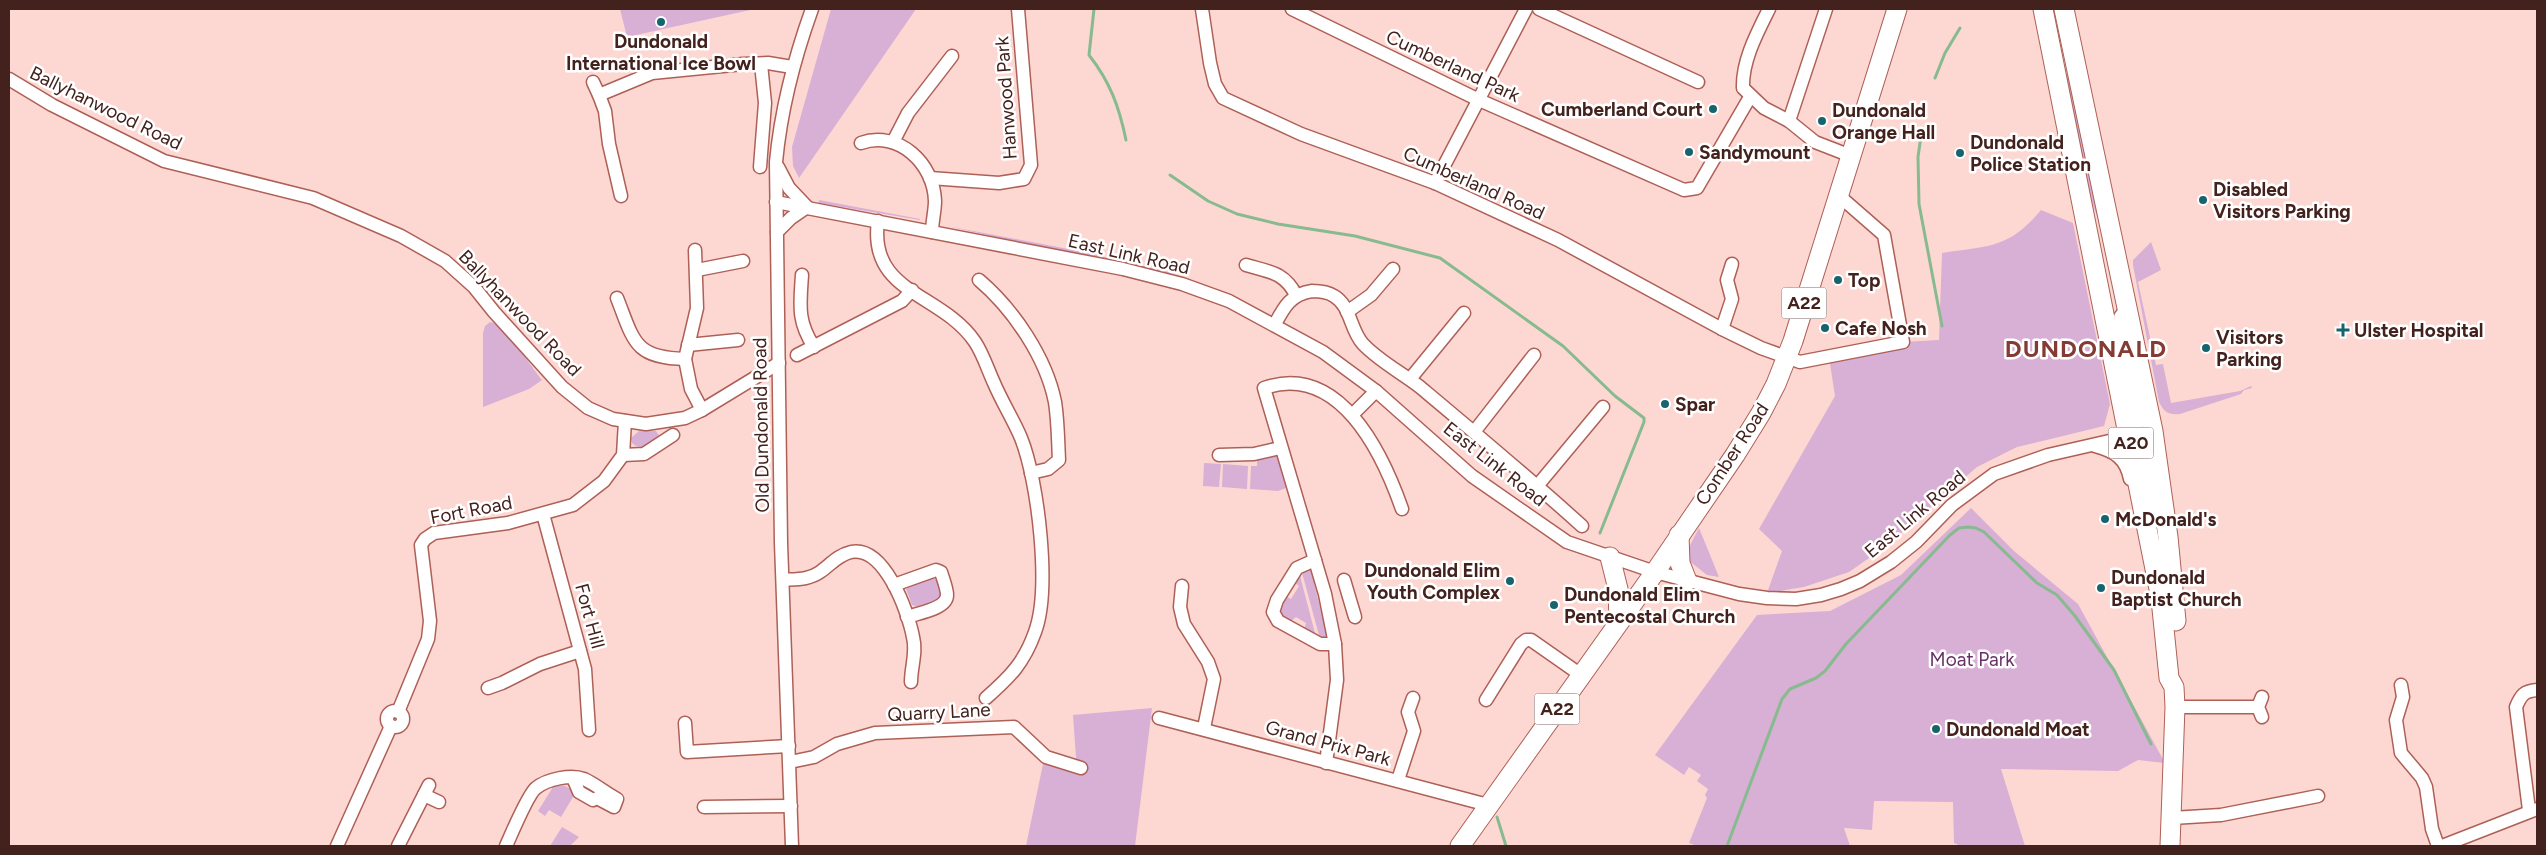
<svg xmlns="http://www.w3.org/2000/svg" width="2546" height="855" font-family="Figtree,sans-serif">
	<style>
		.green { fill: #d8afd5 }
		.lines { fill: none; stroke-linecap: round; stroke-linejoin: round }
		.stream { stroke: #88ba8f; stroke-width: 3 }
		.minor-casing { stroke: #ae6056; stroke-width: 15 }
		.highway-casing { stroke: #ae6056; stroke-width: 21 }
		.minor { stroke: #fff; stroke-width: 12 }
		.highway { stroke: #fff; stroke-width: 19 }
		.poi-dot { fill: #17646e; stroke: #fff; stroke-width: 2 }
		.labels { text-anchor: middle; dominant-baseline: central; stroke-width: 5; stroke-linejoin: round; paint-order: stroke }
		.shield { fill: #fff; stroke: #7b6462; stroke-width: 1 }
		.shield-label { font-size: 18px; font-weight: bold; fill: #43221e }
		.poi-label { font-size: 19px; font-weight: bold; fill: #43221e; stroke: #fff; text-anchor: start }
		.street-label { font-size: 19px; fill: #43221e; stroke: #fff }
		.park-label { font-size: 19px; fill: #693067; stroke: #fff }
		.district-label { font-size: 24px; font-weight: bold; letter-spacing: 1px; fill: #843b33; stroke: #fff }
	</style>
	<rect width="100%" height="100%" fill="#fdd8d3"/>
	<!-- green -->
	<g class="green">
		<path d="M620,9h167l-37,1 -123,27z"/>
		<path d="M831,9h85l-117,169 -6,-12 -1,-19z"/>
		<path d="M2064,74l8,5 30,151 -17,-47z"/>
		<path d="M819,200l101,19v1l-101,-17z"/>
		<path d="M2041,210l32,13 37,181 -6,22 -87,21 -40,20 -92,80 -36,25 -45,15 -37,6 15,-42 -23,-22 76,-133 -6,-39 74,-15 36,-2 3,-87c46,-7 67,-4 99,-43z"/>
		<path d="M947,226l132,25 94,22v3z"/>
		<path d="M2151,242l10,28 -23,12 18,83 7,-1 8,39 69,-12 11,-5 1,2 -8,2 -3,4 -61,20c-12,1 -16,-2 -21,-12l-26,-137v-5z"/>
		<path d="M490,322c14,1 42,46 52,58l-13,9 -46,18v-74l2,-7z"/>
		<path d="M639,431h17l4,6 -14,11 -10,-2 -4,-3 -1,-5z"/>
		<path d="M1277,455l10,29 -1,4 -8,3 -28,-2 1,-23h6v-6z"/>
		<path d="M1204,463l17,1 -2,23 -16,-1z"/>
		<path d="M1223,464l25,2 -1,23 -25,-2z"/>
		<path d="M1971,508l43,43 64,53 87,159 -27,-3 -20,11 -117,-2 24,77h-64l-7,-3 -1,-41 -79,-1 -2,29 -28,-2 6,18h-153l-8,-3 18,-45 -2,-3 3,-6 -11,-8 4,-6 -12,-8 -5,8 -29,-20 102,-140 73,-4 71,-36z"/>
		<path d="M1699,528l20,49 -12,-2 -19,-15 -1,-9z"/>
		<path d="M1308,567l4,2 4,13 -2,1 14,56h-8l-19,-70z"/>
		<path d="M1299,572l17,65 -12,-7 2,-7 -10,-6 -5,4 -11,-6 -1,-3 6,-16 6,3 8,-13 -5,-4z"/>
		<path d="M932,577l7,5 2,16 -22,9 -7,-2 -6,-16z"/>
		<path d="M1152,708l-17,138h-109l18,-87 33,12 -4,-56z"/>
		<path d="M559,785l6,1 11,6 -15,25 -12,-7 -4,6 -7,-5 15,-24z"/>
		<path d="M562,827l17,10 -9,9h-20z"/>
	</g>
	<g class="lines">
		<!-- stream -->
		<g class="stream">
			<path d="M1094,9l-5,46c21,27 30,51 37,85"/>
			<path d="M1935,78l10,-25 15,-25"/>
			<path d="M1922,129l-4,28 1,47 23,122"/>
			<path d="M1170,175l38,26 29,13 41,10 77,12 85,22 123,88 52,50 29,22v4l-44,111"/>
			<path d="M1497,817l9,29"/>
			<path d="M1727,846l55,-147 8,-10 26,-11 9,-7 21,-27 104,-109 9,-7 9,-1 8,1 8,4 53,51 20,12 18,21 39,54 37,74"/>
		</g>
		<!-- minor casing -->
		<g class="minor-casing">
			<g id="minor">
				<path d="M1202,9l8,54 5,21 8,14 78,36 134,49 123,57 164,89 39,19 39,14 103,-20 -19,-107 -47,-41"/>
				<path d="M1292,9l187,91 205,90 13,-2 53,-91"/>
				<path d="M1539,9l159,73"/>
				<path d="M1769,9c-12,24 -27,52 -26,79l21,20 25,13 26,21 36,14"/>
				<path d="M9,79l43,26 112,56 149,37 88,38 44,25 29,26 20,25 68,75 26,21 25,11 33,5 39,-6 17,-8 77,-47"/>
				<path d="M593,82l6,13"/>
				<path d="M1789,121l37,-112"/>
				<path d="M893,142l15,-29 44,-57"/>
				<path d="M861,143c37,-13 73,20 74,58 0,10 -3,21 -3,31"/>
				<path d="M760,167l5,-64 -4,-39"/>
				<path d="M930,178l69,5 25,-4 7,-14 -13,-156"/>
				<path d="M1435,183l91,-174"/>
				<path d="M621,196l-12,-52 -4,-33 -6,-16 53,-22 91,-9 25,-1 24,4"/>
				<path d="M776,202l347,67 59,15 47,17 94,51 53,39 96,85 95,66 88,30 84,22 28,4 29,1 25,-4 20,-6 19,-8 31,-19 25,-20 36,-37 42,-31 54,-19 105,-24"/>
				<path d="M878,221c-10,73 63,71 97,121 8,12 13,28 19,41 8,19 19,36 27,55 17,42 30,151 14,194 -11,31 -25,45 -49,66"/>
				<path d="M777,232l14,-14 16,-11 -18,-19 -11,-21"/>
				<path d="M695,250l2,58 -12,51 6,30 11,21"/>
				<path d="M1246,265c24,7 38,7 50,30"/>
				<path d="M697,270l46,-9"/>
				<path d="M802,275c-2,30 -5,46 12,72"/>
				<path d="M979,280c34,29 67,77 76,122 3,19 3,39 4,58l-11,9 -17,4"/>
				<path d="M617,298c17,43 17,60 68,61"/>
				<path d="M2127,308l-7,9 16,95 1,12 -3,11"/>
				<path d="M1347,312l24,-17 22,-26"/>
				<path d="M1275,324c9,-17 16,-30 37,-33 7,0 16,1 22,5 17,10 16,34 29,48 16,17 39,29 57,43 55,46 109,91 162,139"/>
				<path d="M1722,329l10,-30 -5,-19 5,-16"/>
				<path d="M688,345l50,-5"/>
				<path d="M797,355l105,-54 10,-11"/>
				<path d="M1410,379l54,-66"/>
				<path d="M1352,415l24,-24"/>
				<path d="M1474,432l60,-77"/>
				<path d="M2145,433l-3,10 11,70"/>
				<path d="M2095,446c19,5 31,12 35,33"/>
				<path d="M623,455l21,-1 29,-19"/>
				<path d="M1219,455l35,-1 26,-6"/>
				<path d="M1538,485l65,-78"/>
				<path d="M543,514l42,155 4,61"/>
				<path d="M1315,560l-18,8 -20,32 -4,12 5,9 42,23h15"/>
				<path d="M783,580c12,-1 26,0 37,-8 10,-7 18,-17 31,-20 33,-7 57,59 62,85 4,15 -2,30 -2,45"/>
				<path d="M1344,580l11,37"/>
				<path d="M894,585l42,-15 5,2c2,7 6,16 6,23 0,14 -29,18 -40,22"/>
				<path d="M1182,586l-2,21 4,17 24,38 6,17 -10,49"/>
				<path d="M2401,685l2,12 -7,23 5,33 21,25 4,9 6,42 6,17"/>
				<path d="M488,688l14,-5 38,-19 40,-13"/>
				<path d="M1486,700l35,-56 5,-4h5l50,35"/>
				<path d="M2175,707h83"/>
				<circle cx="395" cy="719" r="8"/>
				<path d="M398,712l30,-73 2,-18 -9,-76 4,-6 9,-6 74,-10 65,-18 31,-24 19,-26 2,-34"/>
				<path d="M2262,717l-4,-10 4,-10"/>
				<path d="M1159,718l329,87"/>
				<path d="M685,723l2,29 102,-6"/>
				<path d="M790,762l24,-5 23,-13 38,-11 139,-6 32,30 35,11"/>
				<path d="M1326,763l11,-83 -2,-36 -10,-50 -61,-206c75,-26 118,64 138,121"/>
				<path d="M1398,780l16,-49 -6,-19 5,-14"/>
				<path d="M424,795l15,7"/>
				<path d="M704,807l87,-1"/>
				<path d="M2529,810l-13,-103c5,-12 8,-16 21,-17"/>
				<path d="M2172,818l49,-3 97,-19"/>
				<path d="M337,846l54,-120"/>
				<path d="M398,846l31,-61"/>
				<path d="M506,846c5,-11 22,-52 30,-58 11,-9 35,-14 48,-9 11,5 22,14 33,20l-3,8 -17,-9 -4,2 -14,-8 -6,-14"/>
				<path d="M792,846l-11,-303 -5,-381c5,-53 18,-103 36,-153"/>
				<path d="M2442,846l95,-37"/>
			</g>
		</g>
		<!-- highway casing -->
		<g class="highway-casing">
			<g id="highway">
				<path d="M2043,9l118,590 8,79 5,9 1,20 -5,139"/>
				<path d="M2064,9l89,422 15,106 8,84"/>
				<path d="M1679,535l1,28 7,18"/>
				<path d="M1610,557l8,32 1,32"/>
				<path d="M1460,846l195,-274 80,-117 26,-42 15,-29 17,-43 104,-332"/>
			</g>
		</g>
		<!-- minor -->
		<use href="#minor" class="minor"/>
		<!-- highway -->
		<use href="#highway" class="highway"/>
	</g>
	<!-- markers -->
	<g class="poi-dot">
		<circle cx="661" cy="22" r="5"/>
		<circle cx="1713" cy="109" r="5"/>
		<circle cx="1822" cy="121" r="5"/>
		<circle cx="1689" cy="152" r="5"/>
		<circle cx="1960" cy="153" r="5"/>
		<circle cx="2203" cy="200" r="5"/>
		<circle cx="1838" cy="280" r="5"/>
		<circle cx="1825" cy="328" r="5"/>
		<path d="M2340.5 322.5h5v5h5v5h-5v5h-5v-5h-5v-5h5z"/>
		<circle cx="2206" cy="348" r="5"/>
		<circle cx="1665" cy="404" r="5"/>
		<circle cx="2105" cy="519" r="5"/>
		<circle cx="1510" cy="581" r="5"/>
		<circle cx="2101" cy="588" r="5"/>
		<circle cx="1554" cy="605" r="5"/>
		<circle cx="1936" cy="729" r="5"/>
	</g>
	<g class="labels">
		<!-- shield labels -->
		<g class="shield">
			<rect x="1781.5" y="287.5" width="45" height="31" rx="4"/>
			<rect x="2108.5" y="427.5" width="45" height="31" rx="4"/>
			<rect x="1534.5" y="693.5" width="45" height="31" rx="4"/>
		</g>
		<g class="shield-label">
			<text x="1804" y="303">A22</text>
			<text x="2131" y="443">A20</text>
			<text x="1557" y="709">A22</text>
		</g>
		<!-- poi labels -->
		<g class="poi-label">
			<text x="661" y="41" text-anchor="middle">Dundonald<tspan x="661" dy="22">International Ice Bowl</tspan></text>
			<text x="1703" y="109" text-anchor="end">Cumberland Court</text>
			<text x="1832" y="110">Dundonald<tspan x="1832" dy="22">Orange Hall</tspan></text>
			<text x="1970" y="142">Dundonald<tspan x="1970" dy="22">Police Station</tspan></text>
			<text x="1699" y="152">Sandymount</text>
			<text x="2213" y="189">Disabled<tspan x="2213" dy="22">Visitors Parking</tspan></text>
			<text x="1848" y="280">Top</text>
			<text x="1835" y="328">Cafe Nosh</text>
			<text x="2354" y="330">Ulster Hospital</text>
			<text x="2216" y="337">Visitors<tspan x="2216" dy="22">Parking</tspan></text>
			<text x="1675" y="404">Spar</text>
			<text x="2115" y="519">McDonald's</text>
			<text x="1500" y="570" text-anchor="end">Dundonald Elim<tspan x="1500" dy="22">Youth Complex</tspan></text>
			<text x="2111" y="577">Dundonald<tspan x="2111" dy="22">Baptist Church</tspan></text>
			<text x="1564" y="594">Dundonald Elim<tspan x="1564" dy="22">Pentecostal Church</tspan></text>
			<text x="1946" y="729">Dundonald Moat</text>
		</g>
		<!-- street labels -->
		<g class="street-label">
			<text transform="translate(1453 66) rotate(25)">Cumberland Park</text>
			<text transform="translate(1006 98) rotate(-94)">Hanwood Park</text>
			<text transform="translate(106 108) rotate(26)">Ballyhanwood Road</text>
			<text transform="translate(1474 183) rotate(24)">Cumberland Road</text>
			<text transform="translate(1129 254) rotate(13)">East Link Road</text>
			<text transform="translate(520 313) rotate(46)">Ballyhanwood Road</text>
			<text transform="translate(761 425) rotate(-91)">Old Dundonald Road</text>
			<text transform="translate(1732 454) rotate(-57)">Comber Road</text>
			<text transform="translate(1495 464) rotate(38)">East Link Road</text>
			<text transform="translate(471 510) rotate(-11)">Fort Road</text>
			<text transform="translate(1915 514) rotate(-40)">East Link Road</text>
			<text transform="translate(590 616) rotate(75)">Fort Hill</text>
			<text transform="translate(939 712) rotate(-3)">Quarry Lane</text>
			<text transform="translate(1328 743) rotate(15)">Grand Prix Park</text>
		</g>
		<!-- park labels -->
		<g class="park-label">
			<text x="1972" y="659">Moat Park</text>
		</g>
		<!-- district labels -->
		<g class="district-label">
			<text x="2086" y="348">DUNDONALD</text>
		</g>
	</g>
	<!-- border -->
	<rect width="2546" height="855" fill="none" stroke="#43221e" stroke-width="20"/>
</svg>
